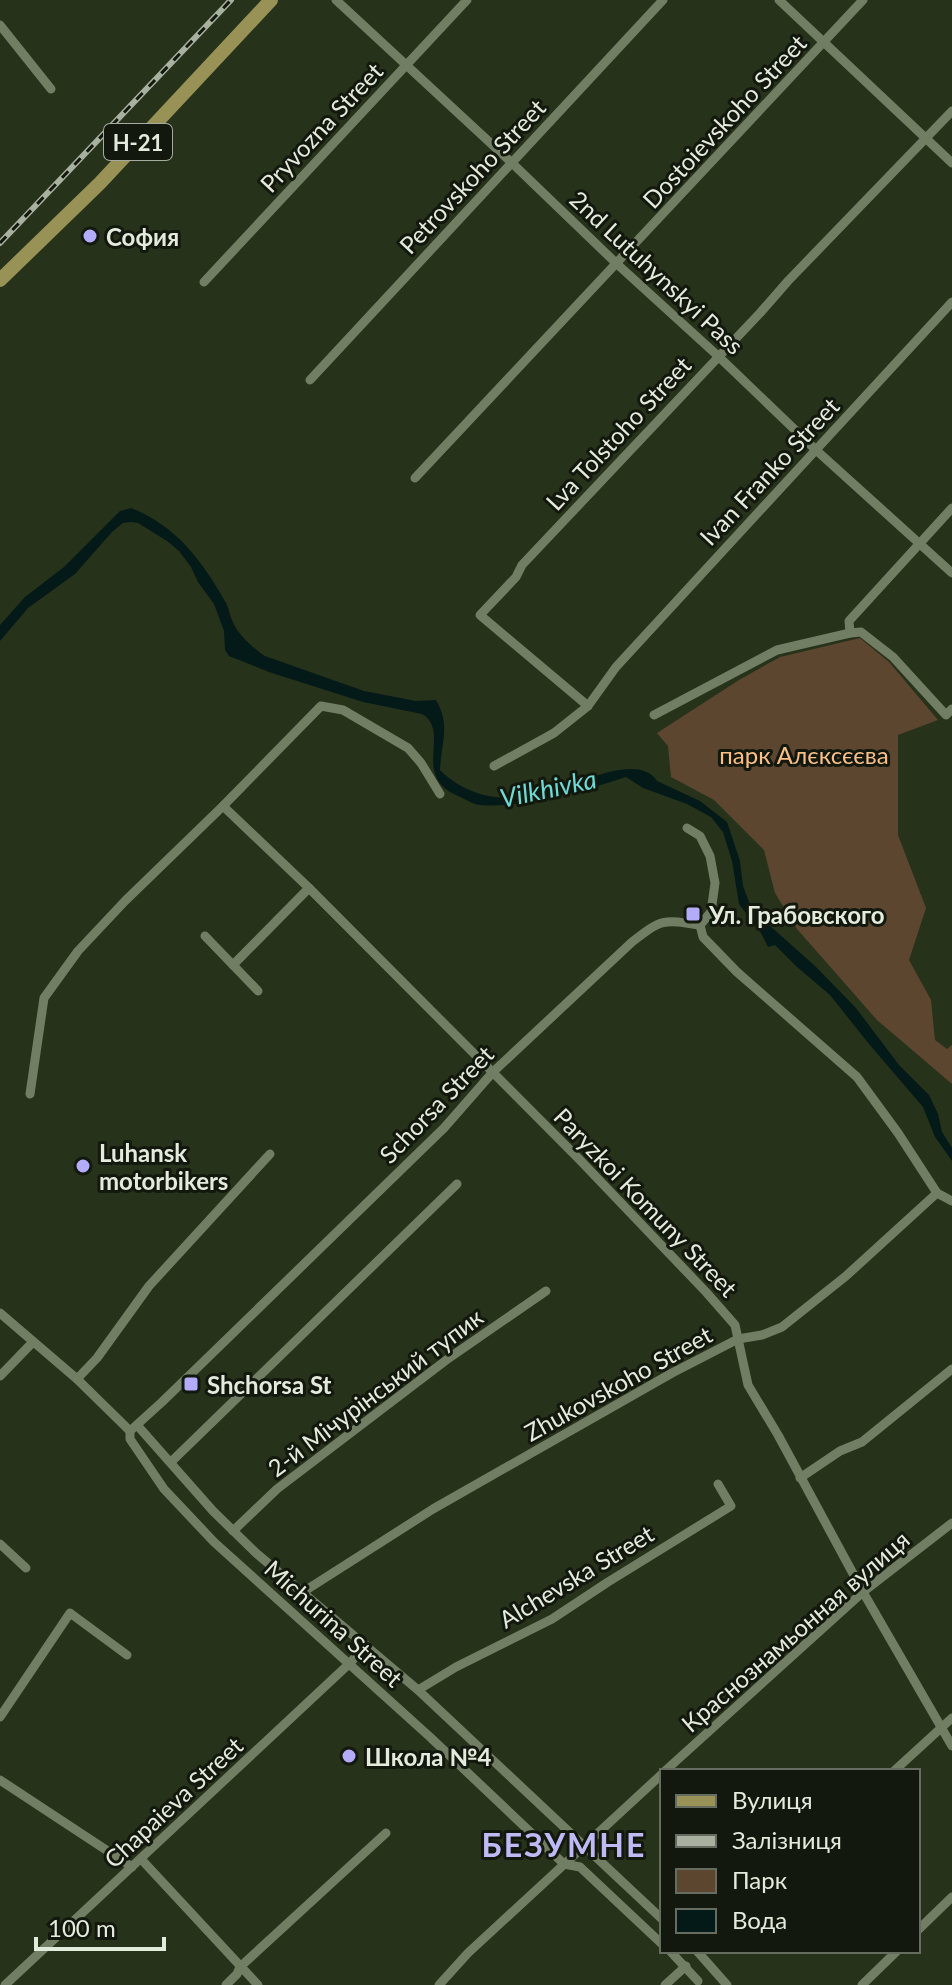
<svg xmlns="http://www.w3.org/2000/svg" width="952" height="1985" font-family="Lato,sans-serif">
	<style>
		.green { fill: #5d462f }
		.water { fill: #041a19 }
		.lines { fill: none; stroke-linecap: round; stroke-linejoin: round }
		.street { stroke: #717e63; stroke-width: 9 }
		.primary { stroke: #989256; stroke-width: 14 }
		.rail-casing { stroke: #a8b19f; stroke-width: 6 }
		.rail { stroke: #13180e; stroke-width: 3; stroke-dasharray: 9; stroke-linecap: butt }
		.poi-dot { fill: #b3adf9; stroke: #13180e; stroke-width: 3 }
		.labels { text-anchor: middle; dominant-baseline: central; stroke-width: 6; stroke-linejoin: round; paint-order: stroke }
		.shield { fill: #13180e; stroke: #a5ac9e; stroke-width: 2 }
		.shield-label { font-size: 22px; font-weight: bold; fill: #e3ebdc }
		.street-label { font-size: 24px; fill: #e3ebdc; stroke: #13180e }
		.poi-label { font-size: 24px; font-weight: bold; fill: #e3ebdc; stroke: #13180e; text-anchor: start }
		.park-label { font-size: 24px; fill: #f9bf85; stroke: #13180e }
		.water-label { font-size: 26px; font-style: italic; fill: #6ddad6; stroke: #13180e }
		.district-label { font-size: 32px; font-weight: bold; letter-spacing: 2px; fill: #bebbf4; stroke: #13180e }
	</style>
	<rect width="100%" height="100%" fill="#27321a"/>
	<!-- green -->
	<path class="green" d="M860,638l29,24 49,58 -40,15v100l28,73 -17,52 22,40 4,40 12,9 5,-4v39l-75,-64 -80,-91 -22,-36 -11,-43 -50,-50 -43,-23 -3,-31 -11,-13 82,-53 41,-23z"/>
	<!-- water -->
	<path class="water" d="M131,508c46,18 72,54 95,95 3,5 3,11 6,17 5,14 21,28 33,36l99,35 52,10 20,-1c15,25 5,44 4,70 13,14 36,25 55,27 20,2 54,-9 74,-13 23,-5 71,-29 88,-3l43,20 27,21 13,39 3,25 6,16 10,14 56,50 41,42 43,57 30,30 9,19 4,18 10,16v13l-17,-24 -12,-30 -54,-63 -39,-49 -34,-29 -21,-21 -7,2 -7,-14 -22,-29 -7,-43 -9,-29 -12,-15 -24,-13 -44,-16 -17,-11c-31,11 -122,35 -151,27 -6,-2 -12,-6 -17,-8 -13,-6 -21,-12 -24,-26 -4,-18 8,-45 -12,-56l-59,-12 -94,-30 -40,-16 -4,-6 -1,-19 -10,-27 -16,-22 -7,-15 -12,-16 -12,-10 -29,-18 -7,-1 -8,1 -11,9 -37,42 -47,34 -28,33v-16l25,-28 39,-30 56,-56z"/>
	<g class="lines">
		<!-- street -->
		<g class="street">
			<path d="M336,0l176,163 105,101 101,92 98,94 136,123"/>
			<path d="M779,0l173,163"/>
			<path d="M0,25l51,64"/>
			<path d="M952,111l-164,170 -28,32 -238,252 -6,12 -36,38 108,91 28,-39 336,-365"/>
			<path d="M204,282l263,-282"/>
			<path d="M310,380l353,-380"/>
			<path d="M415,478l448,-478"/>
			<path d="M850,633l-1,-12 103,-113"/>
			<path d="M654,715l123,-65 73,-17 11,-1 32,25 53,58 6,-6"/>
			<path d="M494,766l60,-33 34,-27"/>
			<path d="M223,806l86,82 270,271 127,133 29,33 13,60 30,50 85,157 89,154"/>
			<path d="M700,925l3,12 34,35 120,105 41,56 39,60 15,8"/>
			<path d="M205,936l53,55"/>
			<path d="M233,965l76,-77"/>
			<path d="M30,1094l14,-96 34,-47 47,-50 98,-95 98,-100 22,4 65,38 13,15 19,31"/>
			<path d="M0,1313l77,66 53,52v8l34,50 50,53 216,195 134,127 16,3 82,77"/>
			<path d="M0,1376l33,-34"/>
			<path d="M77,1379l20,-21 52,-72 121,-132"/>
			<path d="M137,1425l76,86 43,42 162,137 244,229"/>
			<path d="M130,1431l32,-29 282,-274 49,-56 139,-130c30,-23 30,-23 68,-17l11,-13 4,-29 -5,-27 -10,-20 -13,-8"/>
			<path d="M171,1462l286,-278"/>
			<path d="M800,1478l40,-27 22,-9 90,-73"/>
			<path d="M233,1531l44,-42 172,-131 97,-67"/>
			<path d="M0,1544l26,24"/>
			<path d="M303,1592l130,-83 239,-136 66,-34 24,-4 20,-8 64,-51 91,-83"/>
			<path d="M418,1690l38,-23 96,-48 56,-37 123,-76 -13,-22"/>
			<path d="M0,1717l70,-104 57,42"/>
			<path d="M665,1771l198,-179 89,-69"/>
			<path d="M894,1771l58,-53"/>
			<path d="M0,1780l132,87"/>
			<path d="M141,1859l117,126"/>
			<path d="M918,1930l34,-33"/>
			<path d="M670,1951l28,30"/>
			<path d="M697,1951l30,34"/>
			<path d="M5,1985l345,-322 16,-18"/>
			<path d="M226,1985l11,-11 3,-7 146,-134"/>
			<path d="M439,1985l29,-32 194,-179"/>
			<path d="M665,1985l21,-19"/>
			<path d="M862,1985l35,-34"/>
		</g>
		<!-- primary -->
		<path class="primary" d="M0,280l100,-97 171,-183"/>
		<!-- rail casing -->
		<g class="rail-casing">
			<path id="rail" d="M0,243l231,-243"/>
		</g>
		<!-- rail -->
		<use href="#rail" class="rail"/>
	</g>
	<!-- markers -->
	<g class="poi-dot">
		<circle cx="90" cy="236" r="8"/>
		<rect x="685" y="906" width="16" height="16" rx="4"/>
		<circle cx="83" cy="1166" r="8"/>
		<rect x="183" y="1376" width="16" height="16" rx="4"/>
		<circle cx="349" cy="1756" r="8"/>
	</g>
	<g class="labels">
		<!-- shield labels -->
		<rect class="shield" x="104" y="124" width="68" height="36" rx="6"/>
		<g class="shield-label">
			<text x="138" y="142">Н-21</text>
		</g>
		<!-- street labels -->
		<g class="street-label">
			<text transform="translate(724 121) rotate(-47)">Dostoievskoho Street</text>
			<text transform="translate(321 127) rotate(-47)">Pryvozna Street</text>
			<text transform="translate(472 176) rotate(-47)">Petrovskoho Street</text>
			<text transform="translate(657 272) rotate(43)">2nd Lutuhynskyi Pass</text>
			<text transform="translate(618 433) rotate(-47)">Lva Tolstoho Street</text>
			<text transform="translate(769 471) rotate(-47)">Ivan Franko Street</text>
			<text transform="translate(436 1104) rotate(-46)">Schorsa Street</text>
			<text transform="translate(646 1202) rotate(46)">Paryzkoi Komuny Street</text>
			<text transform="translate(618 1383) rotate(-29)">Zhukovskoho Street</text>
			<text transform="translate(375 1392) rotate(-37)">2-й Мічурінський тупик</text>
			<text transform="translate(576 1576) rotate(-31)">Alchevska Street</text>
			<text transform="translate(334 1623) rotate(42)">Michurina Street</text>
			<text transform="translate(795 1631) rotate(-41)">Краснознамьонная вулиця</text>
			<text transform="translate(173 1802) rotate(-43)">Chapaieva Street</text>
		</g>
		<!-- poi labels -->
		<g class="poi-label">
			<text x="106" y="236">София</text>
			<text x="709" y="914">Ул. Грабовского</text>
			<text x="99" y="1152">Luhansk<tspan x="99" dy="28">motorbikers</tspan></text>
			<text x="207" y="1384">Shchorsa St</text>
			<text x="365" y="1756">Школа №4</text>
		</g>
		<!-- park labels -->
		<g class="park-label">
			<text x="804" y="754">парк Алєксєєва</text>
		</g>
		<!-- water labels -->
		<g class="water-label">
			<text transform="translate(548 788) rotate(-12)">Vilkhivka</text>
		</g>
		<!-- district labels -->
		<g class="district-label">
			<text x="564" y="1844">БЕЗУМНЕ</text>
		</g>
	</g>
	<!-- legend -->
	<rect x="660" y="1769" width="260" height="184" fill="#13180e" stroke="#666c60" stroke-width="2"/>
	<rect x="676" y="1795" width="40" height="12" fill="#989256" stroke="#666c60" stroke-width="2"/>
	<text x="732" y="1809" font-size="24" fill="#e3ebdc">Вулиця</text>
	<rect x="676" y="1835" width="40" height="12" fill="#a8b19f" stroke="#666c60" stroke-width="2"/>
	<text x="732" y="1849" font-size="24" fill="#e3ebdc">Залізниця</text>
	<rect x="676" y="1869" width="40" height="24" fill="#5d462f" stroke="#666c60" stroke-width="2"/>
	<text x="732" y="1889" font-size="24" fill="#e3ebdc">Парк</text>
	<rect x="676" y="1909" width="40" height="24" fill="#041a19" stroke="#666c60" stroke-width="2"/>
	<text x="732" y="1929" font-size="24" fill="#e3ebdc">Вода</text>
	<!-- scale -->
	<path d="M36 1937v12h128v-12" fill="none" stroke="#e3ebdc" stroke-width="4"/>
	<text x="48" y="1937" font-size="24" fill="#e3ebdc" stroke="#13180e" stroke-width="6" paint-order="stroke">100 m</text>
</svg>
